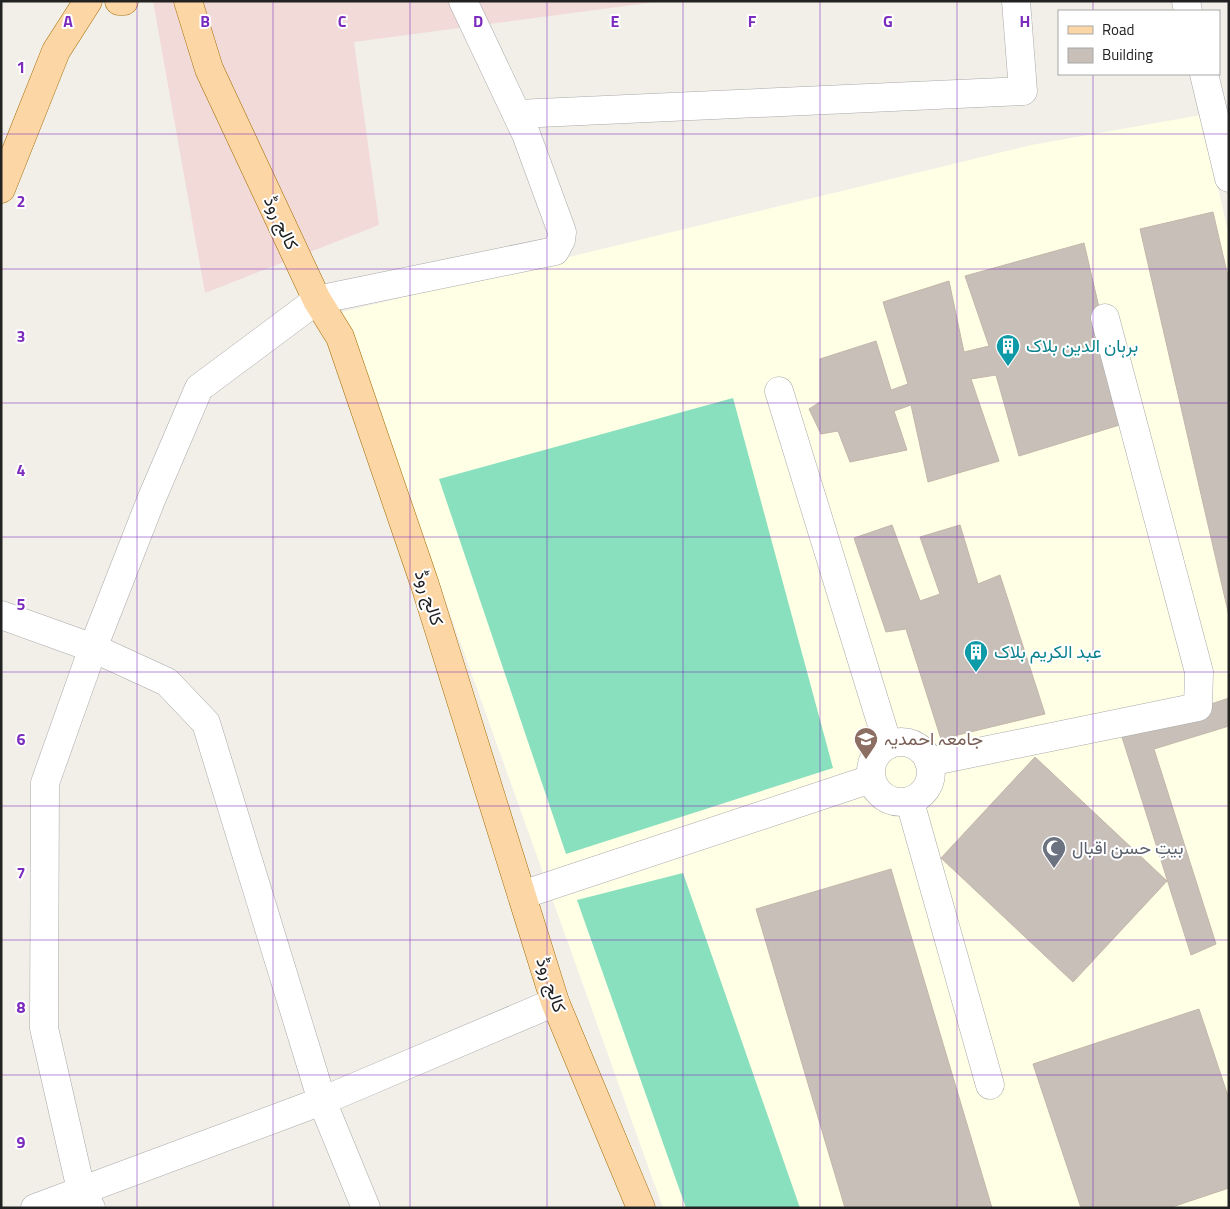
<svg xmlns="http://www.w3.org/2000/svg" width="1230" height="1209" viewBox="0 0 1230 1209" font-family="'Titillium Web',Vazirmatn,sans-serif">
<rect width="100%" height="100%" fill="#f2efe9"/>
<!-- commercial -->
<polygon fill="#f2dad9" points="153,1 663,1 354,42 379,225 205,293"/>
<!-- education -->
<polygon fill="#ffffe5" points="1201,115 1229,236 1229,1208 663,1208 342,312 1031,145"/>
<!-- pitch -->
<g fill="#88e0be">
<polygon points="733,398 833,768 566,854 439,479"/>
<polygon points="683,873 800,1208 686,1208 577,900"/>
</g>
<!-- building -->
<g fill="#c7bfb8" stroke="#c4b6ab">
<polygon points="1213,212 1229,281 1229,616 1140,229"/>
<polygon points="1084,243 1126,423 1019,456 996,375 971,379 999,461 928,482 911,405 894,411 907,450 850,462 838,431 821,434 809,409 820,402 820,359 876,341 891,390 908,384 883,302 949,281 964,352 989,346 965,276"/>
<polygon points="892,525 920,601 940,594 920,537 960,525 978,584 1000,575 1045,714 941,739 906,629 886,632 854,538"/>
<polygon points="1229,698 1229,726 1154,749 1216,944 1191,955 1121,734"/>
<polygon points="1035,757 1167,881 1073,982 941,858"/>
<polygon points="891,869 992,1208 845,1208 756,909"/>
<polygon points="1199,1009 1229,1099 1229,1188 1169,1208 1081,1208 1033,1064"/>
</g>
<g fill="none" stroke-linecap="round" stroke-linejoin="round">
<!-- minor casing -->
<g stroke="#a9a9a9" stroke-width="29">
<g id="minor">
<polyline points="1186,1 1188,11"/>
<polyline points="1204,74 1229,178"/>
<polyline points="517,114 1023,91 1016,1"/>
<polyline points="779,391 888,745"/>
<polyline points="1,615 93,648 167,682 206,723 322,1101 366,1208"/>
<circle cx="901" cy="772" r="30"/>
<polyline points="929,762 1198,707 1199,672 1105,318"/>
<polyline points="910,802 990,1085"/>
<polyline points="522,895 871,779"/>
<polyline points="35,1208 322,1101 555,1002"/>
<polyline points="91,1208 81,1190 44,1028 45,783 93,648 151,500 199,388 317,300 555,251 561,240 562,232 526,134 463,1"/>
</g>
</g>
<!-- major casing -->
<g stroke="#a06b00" stroke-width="29">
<g id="major">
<polyline points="119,1 124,1"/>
<polyline points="188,1 209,69 317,300 340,337 425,585 555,1002 641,1208"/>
<polyline points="1,189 56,51 88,1"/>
</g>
</g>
<!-- minor -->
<use href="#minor" stroke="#fff" stroke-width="28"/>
<!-- major -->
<use href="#major" stroke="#fcd6a4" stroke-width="28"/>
</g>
<!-- grid -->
<path fill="none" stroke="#7b2cbf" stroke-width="1" stroke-opacity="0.55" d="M137 1V1208M273 1V1208M410 1V1208M547 1V1208M683 1V1208M820 1V1208M957 1V1208M1093 1V11M1093 74V1208M1 134H1229M1 269H1229M1 403H1229M1 537H1229M1 672H1229M1 806H1229M1 940H1229M1 1075H1229"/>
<!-- icons -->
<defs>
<g id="building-pin" transform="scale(1.25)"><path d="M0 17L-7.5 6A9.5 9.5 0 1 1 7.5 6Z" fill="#0f9aa8" stroke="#fff"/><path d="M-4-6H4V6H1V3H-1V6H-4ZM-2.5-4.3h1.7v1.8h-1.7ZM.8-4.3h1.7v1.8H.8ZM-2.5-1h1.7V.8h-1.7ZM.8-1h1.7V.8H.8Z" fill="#fff"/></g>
<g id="university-pin" transform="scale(1.25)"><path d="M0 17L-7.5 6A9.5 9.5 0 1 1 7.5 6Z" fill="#8d6e63" stroke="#fff"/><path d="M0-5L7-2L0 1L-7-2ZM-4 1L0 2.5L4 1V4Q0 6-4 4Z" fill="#fff"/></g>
<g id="mosque-pin" transform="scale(1.25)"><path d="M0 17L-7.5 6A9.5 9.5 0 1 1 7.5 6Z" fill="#6b7280" stroke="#fff"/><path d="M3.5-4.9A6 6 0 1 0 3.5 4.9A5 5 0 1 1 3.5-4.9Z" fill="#fff"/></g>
</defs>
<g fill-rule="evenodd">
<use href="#building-pin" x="1008" y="346"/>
<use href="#building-pin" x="976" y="652"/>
<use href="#university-pin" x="866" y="739"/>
<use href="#mosque-pin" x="1054" y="848"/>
</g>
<g text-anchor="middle" stroke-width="4" stroke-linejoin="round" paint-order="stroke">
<!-- street labels -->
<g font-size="18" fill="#222" stroke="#fff">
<text transform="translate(281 223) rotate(65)" y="6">کالج روڈ</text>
<text transform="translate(429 598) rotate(72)" y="6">کالج روڈ</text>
<text transform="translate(551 985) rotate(71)" y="6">کالج روڈ</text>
</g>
<!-- culture labels -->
<g font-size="18" fill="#0d838f" stroke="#fff" text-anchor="start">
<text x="1026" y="352">برہان الدین بلاک</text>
<text x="994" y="658">عبد الکریم بلاک</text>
</g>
<!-- education labels -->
<g font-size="18" fill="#785e54" stroke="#fff" text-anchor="start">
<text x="884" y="745">جامعہ احمدیہ</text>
</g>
<!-- worship labels -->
<g font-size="18" fill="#5b616d" stroke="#fff" text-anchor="start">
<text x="1072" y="854">بیتِ حسن اقبال</text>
</g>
</g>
<g font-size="16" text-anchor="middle" font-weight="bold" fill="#7b2cbf" stroke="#fff" stroke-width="4" stroke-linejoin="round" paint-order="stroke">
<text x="68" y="27">A</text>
<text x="205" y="27">B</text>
<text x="342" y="27">C</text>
<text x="478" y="27">D</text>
<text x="615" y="27">E</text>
<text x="752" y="27">F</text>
<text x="888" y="27">G</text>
<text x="1025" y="27">H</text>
<text x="21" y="73">1</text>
<text x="21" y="207">2</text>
<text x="21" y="342">3</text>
<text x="21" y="476">4</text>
<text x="21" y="610">5</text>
<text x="21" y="745">6</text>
<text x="21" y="879">7</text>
<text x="21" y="1013">8</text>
<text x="21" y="1148">9</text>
</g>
<!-- border -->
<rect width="1230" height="1209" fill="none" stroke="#222222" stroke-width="5"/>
<!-- legend -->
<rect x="1058" y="10" width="162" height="65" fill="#ffffff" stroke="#a7a7a7"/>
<rect x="1068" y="26" width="25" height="8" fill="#fcd6a4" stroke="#a7a7a7"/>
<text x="1102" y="35" font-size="15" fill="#222222">Road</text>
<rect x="1068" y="48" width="25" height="15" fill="#c7bfb8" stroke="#a7a7a7"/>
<text x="1102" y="60" font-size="15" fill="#222222">Building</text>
</svg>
